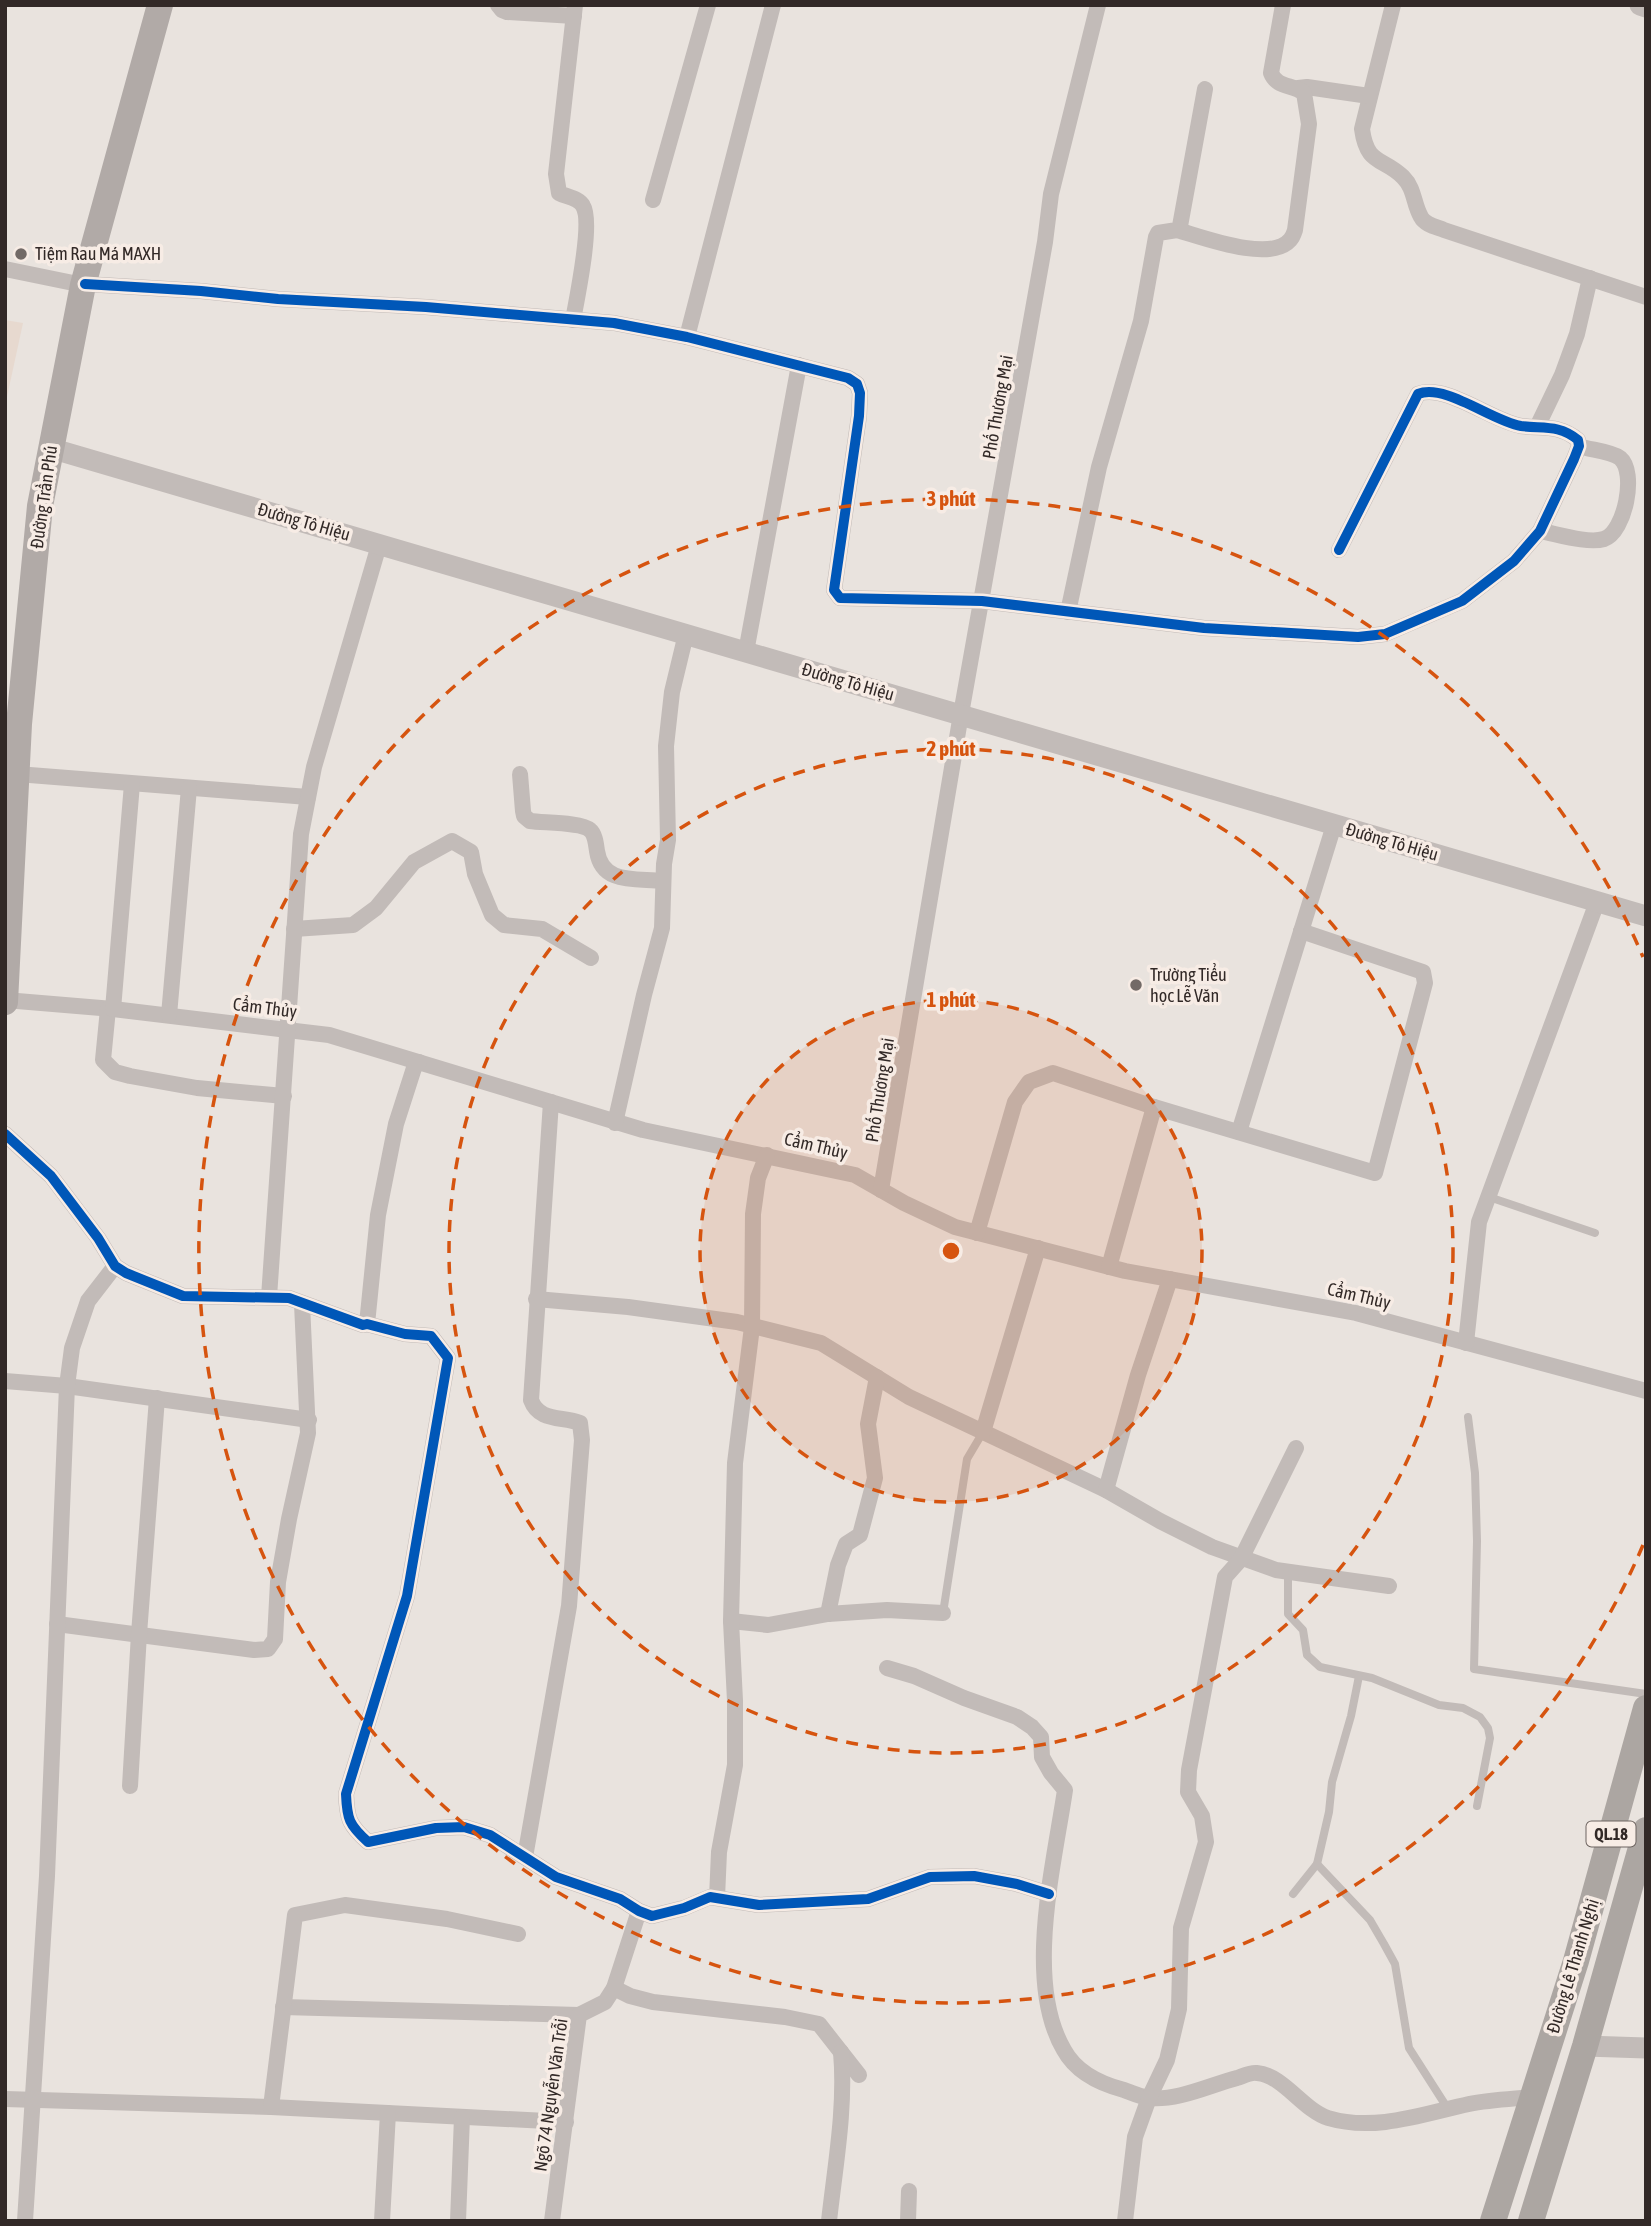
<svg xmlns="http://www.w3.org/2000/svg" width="1651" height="2226" viewBox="0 0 1651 2226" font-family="'Asap Condensed',sans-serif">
<rect width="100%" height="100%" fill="#e9e3de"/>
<!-- plaza -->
<polygon fill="#e7d9cf" points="5,320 23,323 5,406"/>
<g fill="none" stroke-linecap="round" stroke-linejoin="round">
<!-- service -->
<g stroke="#c2bbb8" stroke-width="8">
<polyline points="1489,1197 1595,1233"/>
<polyline points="1468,1417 1475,1473 1477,1541 1474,1669 1646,1694"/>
<polyline points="1288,1572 1288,1614 1303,1630 1307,1655 1320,1667 1372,1678 1439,1705 1463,1708 1480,1717 1488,1728 1490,1738 1477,1806"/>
<polyline points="943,1613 967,1459 983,1432"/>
<polyline points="1317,1864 1370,1920 1384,1944 1395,1964 1409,2048 1448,2109"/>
<polyline points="1293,1894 1317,1864 1329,1812 1332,1782 1351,1716 1359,1676"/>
</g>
<!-- minor -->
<g stroke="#c2bbb8" stroke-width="16">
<polyline points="498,5 502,10 507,12 574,16"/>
<path d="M1393 5 1362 129C1367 166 1383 157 1403 177 1415 189 1413 203 1421 217 1425 225 1437 227 1444 230L1646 297"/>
<polyline points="1298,88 1307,87 1369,96"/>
<polyline points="653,200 708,5"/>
<path d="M1177 230C1202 237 1270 263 1290 240 1293 237 1294 233 1295 230L1309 124 1304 93C1292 84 1277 88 1271 73L1283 5"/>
<polyline points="5,269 83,285"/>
<path d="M85 284 201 291 278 299 426 307 614 323 687 337 848 378 857 384 860 393 859 416 834 590 840 598 982 601 1204 628 1358 637 1385 634 1462 601 1514 561 1540 531 1574 459 1579 446 1578 440C1559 424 1542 429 1521 426 1492 421 1445 383 1418 394L1339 550"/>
<path d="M573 320C577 298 593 222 583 206 579 198 567 197 559 193L556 174 575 5"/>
<polyline points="687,337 773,5"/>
<polyline points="1538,425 1562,375 1577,334 1590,278"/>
<path d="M1540 531C1557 534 1588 544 1604 539 1625 532 1637 472 1620 458 1610 451 1590 450 1579 446"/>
<polyline points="1068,612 1099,467 1141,321 1156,237 1158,233 1177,230 1180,226 1205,89"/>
<polyline points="746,652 799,365"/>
<polyline points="17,774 308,797"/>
<path d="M520 774 523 811 524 816 530 821C543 823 581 822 590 830 595 834 596 844 597 851 602 885 636 878 663 881"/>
<polyline points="294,929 353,925 376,908 414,862 452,841 471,852 475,874 492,915 504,925 542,929 591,958"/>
<polyline points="5,1000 113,1009 329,1035 643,1130 855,1175 904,1203 955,1227 1125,1271 1356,1313 1646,1391"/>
<polyline points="108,1009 103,1060 115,1072 130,1076 197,1088 284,1096"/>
<polyline points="113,1009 132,784"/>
<polyline points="169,1015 189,788"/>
<polyline points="615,1123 644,995 662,928 664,864 668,840 666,746 672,692 686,634"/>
<polyline points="1239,1132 1334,825"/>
<path d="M5 1134 51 1176 98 1238 115 1266 126 1273 183 1296 289 1298 363 1325 367 1324 405 1334 431 1336 448 1358 407 1596 346 1794C347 1819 349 1825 368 1842L436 1828 464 1827 490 1835 556 1877 620 1899 639 1911 652 1916 684 1908 710 1897 759 1905 868 1899 930 1877 974 1876 1017 1884 1049 1894"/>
<polyline points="881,1190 961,714 1045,242 1051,194 1098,5"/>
<polyline points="977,1233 1015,1102 1029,1082 1053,1073 1154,1107 1375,1173 1425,983 1423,972 1301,931"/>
<polyline points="1109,1267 1154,1107"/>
<polyline points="269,1297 301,834 314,767 379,545"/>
<polyline points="536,1299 628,1307 737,1322 821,1343 909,1397 1106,1490 1160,1521 1212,1547 1276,1570 1389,1586"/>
<polyline points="367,1324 378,1215 396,1124 414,1068 419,1062"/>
<polyline points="1466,1343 1479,1222 1597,902"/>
<polyline points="5,1381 67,1386 309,1420"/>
<polyline points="983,1432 1038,1248"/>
<polyline points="1106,1490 1138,1375 1170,1279"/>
<polyline points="828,1614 838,1565 846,1544 860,1535 875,1478 868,1424 877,1377"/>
<polyline points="731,1621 768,1625 828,1614 887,1610 943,1613"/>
<polyline points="57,1624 254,1650 268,1649 275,1639 278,1582 289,1519 308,1433 302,1304"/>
<path d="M887 1668 914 1676 964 1698 1017 1717 1032 1727 1041 1737 1042 1757 1051 1773 1065 1790C1054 1865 1024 1982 1064 2050 1076 2072 1101 2084 1124 2090 1132 2093 1141 2097 1149 2098 1178 2101 1210 2085 1237 2078 1243 2076 1251 2072 1257 2073 1283 2075 1303 2110 1328 2118 1375 2132 1423 2114 1469 2104 1489 2100 1511 2099 1532 2097"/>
<polyline points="130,1786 139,1634 157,1398"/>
<path d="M525 1857 569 1606 582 1440 580 1423C562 1416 539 1422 531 1400L551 1102"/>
<polyline points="717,1898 719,1852 735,1765 735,1701 731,1621 735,1463 752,1327 753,1214 758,1178 767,1155"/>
<polyline points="614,1988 630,1996 653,2002 785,2017 819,2024 859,2075"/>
<polyline points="283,2007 579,2015"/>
<polyline points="5,2099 271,2107 566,2122"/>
<polyline points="271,2107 295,1915 345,1905 447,1919 518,1934"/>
<polyline points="25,2221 47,1876 67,1386 72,1348 88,1301 115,1266"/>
<polyline points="382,2221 388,2113"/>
<polyline points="458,2221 462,2117"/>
<polyline points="552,2221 579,2015 605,2002 614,1988 639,1911"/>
<path d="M829 2221C835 2166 846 2108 841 2052"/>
<polyline points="908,2221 909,2191"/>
<polyline points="1125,2221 1135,2137 1149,2098 1167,2060 1179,2009 1181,1928 1206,1842 1202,1816 1188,1792 1189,1770 1225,1577 1241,1559 1296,1448"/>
</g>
<!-- tertiary -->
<g stroke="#c2bbb8" stroke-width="21">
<polyline points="1640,5 1646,7"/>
<polyline points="50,448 1646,916"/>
<polyline points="1585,2046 1646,2048"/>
</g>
<!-- primary -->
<polyline stroke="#b1aaa7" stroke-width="26" points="5,1002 19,724 40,506 83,285 160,5"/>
<!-- trunk -->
<g stroke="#aca6a2" stroke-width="26">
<polyline points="1493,2221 1576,1961 1646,1708"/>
<polyline points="1531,2221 1585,2046 1646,1830"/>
</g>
<!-- cycleway casing -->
<g stroke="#f7ece5" stroke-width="15">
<g id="cycleway">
<path d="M85 284 201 291 278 299 426 307 614 323 687 337 848 378 857 384 860 393 859 416 834 590 840 598 982 601 1204 628 1358 637 1385 634 1462 601 1514 561 1540 531 1574 459 1579 446 1578 440C1559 424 1542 429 1521 426 1492 421 1445 383 1418 394L1339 550"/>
<path d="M5 1134 51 1176 98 1238 115 1266 126 1273 183 1296 289 1298 363 1325 367 1324 405 1334 431 1336 448 1358 407 1596 346 1794C347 1819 349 1825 368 1842L436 1828 464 1827 490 1835 556 1877 620 1899 639 1911 652 1916 684 1908 710 1897 759 1905 868 1899 930 1877 974 1876 1017 1884 1049 1894"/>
</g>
</g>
<!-- cycleway -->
<use href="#cycleway" stroke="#0057b8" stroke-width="10"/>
</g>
<!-- distance rings -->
<circle cx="951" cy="1251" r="251" fill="#d6540f" fill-opacity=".12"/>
<g fill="none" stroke="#d6540f" stroke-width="3.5" stroke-dasharray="12 9">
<circle cx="951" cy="1251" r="251"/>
<circle cx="951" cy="1251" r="502"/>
<path d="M1643 1545A752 752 0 1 1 1643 957"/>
</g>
<!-- markers -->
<g fill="#726a67" stroke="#f7ece5" stroke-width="2.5">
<circle cx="21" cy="254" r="7"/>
<circle cx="1136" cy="985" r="7"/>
</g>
<g text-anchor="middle" stroke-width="7" stroke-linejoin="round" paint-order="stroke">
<!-- shield labels -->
<rect fill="#f7ece5" stroke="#6d6460" stroke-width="2" x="1586.5" y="1821.5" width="49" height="25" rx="5"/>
<g font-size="16" font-weight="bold" fill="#322927">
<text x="1611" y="1840">QL.18</text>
</g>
<!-- poi labels -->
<g font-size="18" fill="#322927" stroke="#f7ece5" text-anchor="start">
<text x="35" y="260">Tiệm Rau Má MAXH</text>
<text x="1150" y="981">Trường Tiểu<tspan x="1150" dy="21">học Lễ Văn</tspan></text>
</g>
<!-- street labels -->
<g font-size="18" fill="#322927" stroke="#f7ece5">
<text transform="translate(998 407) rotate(-80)" y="6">Phố Thương Mại</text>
<text transform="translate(44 497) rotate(-82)" y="6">Đường Trần Phú</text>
<text transform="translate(304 522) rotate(16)" y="6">Đường Tô Hiệu</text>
<text transform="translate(848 682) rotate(16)" y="6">Đường Tô Hiệu</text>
<text transform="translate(1392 842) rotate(16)" y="6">Đường Tô Hiệu</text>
<text transform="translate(265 1008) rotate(7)" y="6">Cẩm Thủy</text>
<text transform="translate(880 1090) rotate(-81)" y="6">Phố Thương Mại</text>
<text transform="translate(816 1146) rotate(13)" y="6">Cẩm Thủy</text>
<text transform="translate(1359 1296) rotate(13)" y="6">Cẩm Thủy</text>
<text transform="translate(1573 1966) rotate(-73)" y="6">Đường Lê Thanh Nghị</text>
<text transform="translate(551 2095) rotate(-82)" y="6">Ngõ 74 Nguyễn Văn Trỗi</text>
</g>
</g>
<circle cx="951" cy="1251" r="10" fill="#d6540f" stroke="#f7ece5" stroke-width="3.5"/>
<g font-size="21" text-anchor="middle" font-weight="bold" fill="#d6540f" stroke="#f7ece5" stroke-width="7" stroke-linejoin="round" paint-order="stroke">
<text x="951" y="506">3 phút</text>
<text x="951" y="756">2 phút</text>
<text x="951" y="1007">1 phút</text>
</g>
<!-- border -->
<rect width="1651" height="2226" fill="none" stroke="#322927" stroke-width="14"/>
</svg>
